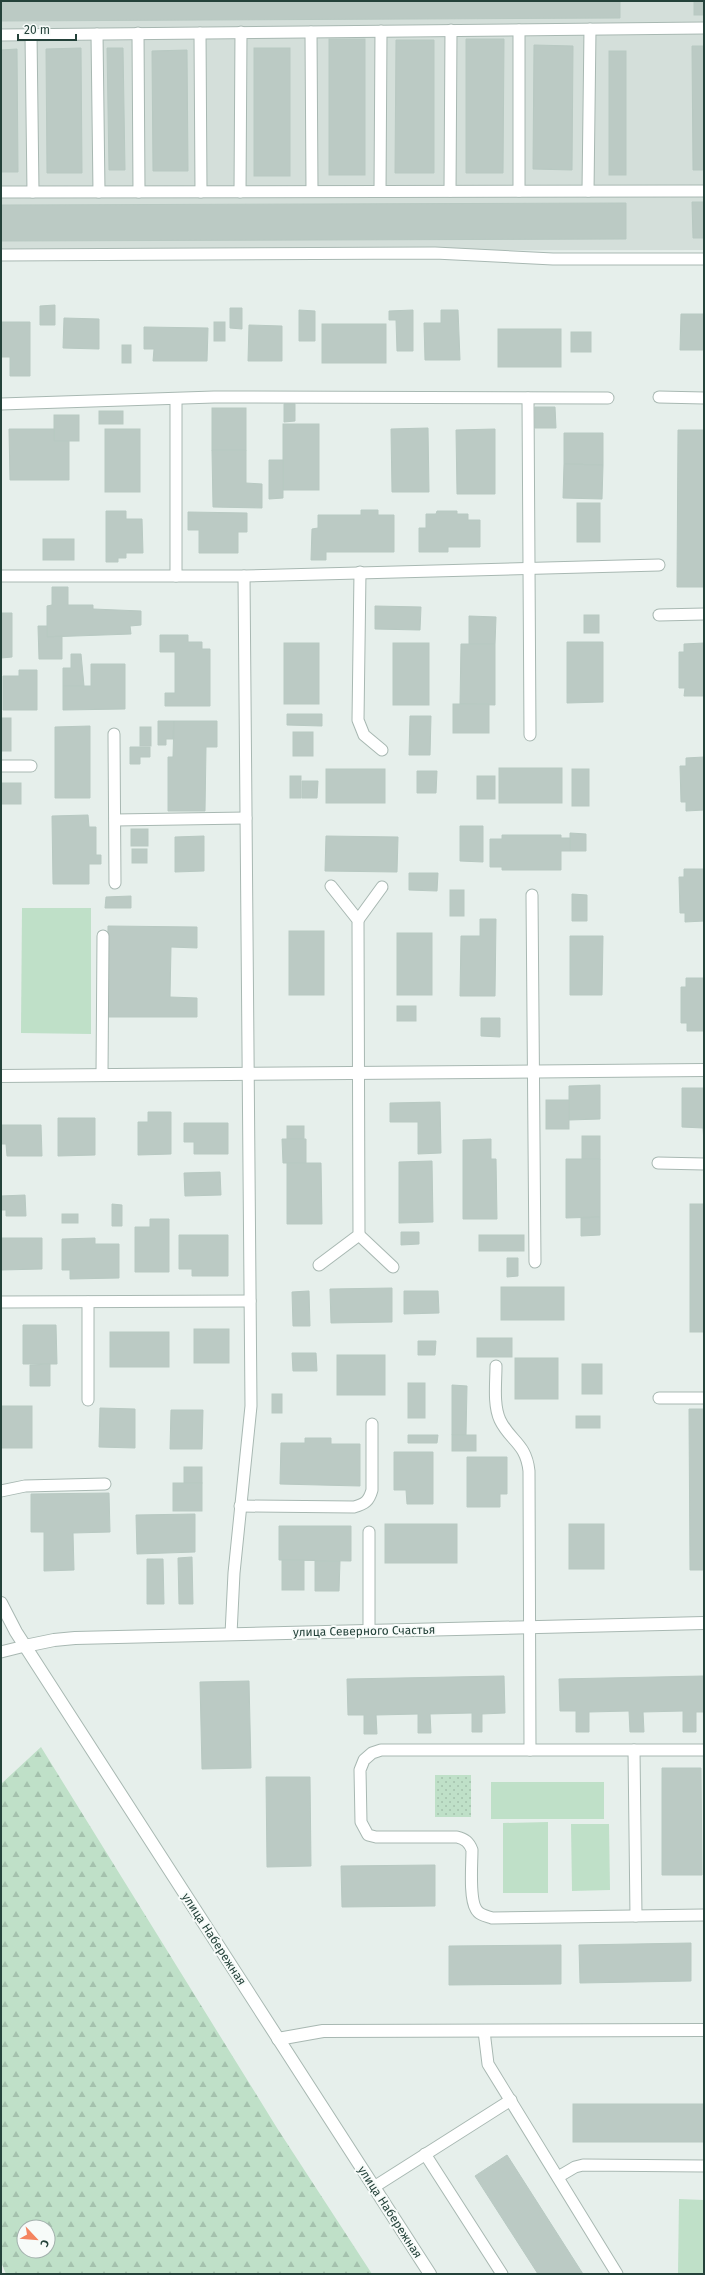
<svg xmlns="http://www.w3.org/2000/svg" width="705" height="2275" viewBox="0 0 705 2275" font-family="'Fira Sans',sans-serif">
<defs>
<pattern id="forest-firs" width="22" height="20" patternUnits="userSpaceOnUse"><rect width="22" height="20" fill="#bfe0c8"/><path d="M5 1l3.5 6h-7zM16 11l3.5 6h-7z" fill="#a4c1ad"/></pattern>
<pattern id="park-dots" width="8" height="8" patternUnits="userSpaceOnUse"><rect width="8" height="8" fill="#bfe0c8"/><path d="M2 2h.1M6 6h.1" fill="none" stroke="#a4c1ad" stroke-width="1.8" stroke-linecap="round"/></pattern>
</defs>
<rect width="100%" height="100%" fill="#e6efeb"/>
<!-- built -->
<polygon fill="#d4dfda" points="1,1 704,1 704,250 1,251"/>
<!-- forest -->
<path fill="url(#forest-firs)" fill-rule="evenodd" d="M41 1747 277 2128 372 2274H6L1 2262V1784ZM24 2227H48V2251H24Z"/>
<!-- park -->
<rect fill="url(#park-dots)" x="435" y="1775" width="36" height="42"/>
<!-- pitch -->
<g fill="#bfe0c8">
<polygon points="22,908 91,908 91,1034 21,1033"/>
<rect x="491" y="1782" width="113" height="37"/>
<polygon points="548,1822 548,1893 503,1893 503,1823"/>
<polygon points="571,1824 609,1824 610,1890 572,1891"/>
<polygon points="679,2199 704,2200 704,2274 678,2274"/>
</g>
<!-- building -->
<g fill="#bbcac4" stroke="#b8c9c2">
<polygon points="1,1 620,1 620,18 1,21"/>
<rect x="694" y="1" width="10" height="14"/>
<rect x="329" y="39" width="36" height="136"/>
<polygon points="466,39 504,39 503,173 466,173"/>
<polygon points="396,40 434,40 434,173 395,173"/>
<polygon points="534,45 573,46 572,170 533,169"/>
<polygon points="692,46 704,46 704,170 693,170"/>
<polygon points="81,48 82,173 47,173 46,49"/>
<polygon points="107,48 123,48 125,170 109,170"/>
<rect x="254" y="48" width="36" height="128"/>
<polygon points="17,49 18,172 1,172 1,50"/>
<polygon points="187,50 188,171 153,171 152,51"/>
<rect x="609" y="51" width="17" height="124"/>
<polygon points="692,202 704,202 704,238 693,238"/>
<polygon points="626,203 626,239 1,241 1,205"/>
<polygon points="55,305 55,325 40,325 40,306"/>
<polygon points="230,308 242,308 242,329 230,328"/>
<polygon points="299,310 315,311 315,341 299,341"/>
<polygon points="413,310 413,351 397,351 396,320 389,320 389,311"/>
<polygon points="441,310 458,310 460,360 425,360 424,323 441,323"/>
<polygon points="681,314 704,314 704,350 680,350"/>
<polygon points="64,318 99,319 99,349 63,348"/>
<polygon points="1,322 30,322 30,376 10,376 10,357 1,357"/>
<rect x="214" y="322" width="11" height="19"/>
<rect x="322" y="324" width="64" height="39"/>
<polygon points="249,325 282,326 282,361 248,361"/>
<polygon points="144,327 208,328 207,361 153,361 154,349 144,349"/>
<rect x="498" y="329" width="63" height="38"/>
<rect x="571" y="332" width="20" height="20"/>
<rect x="122" y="345" width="9" height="18"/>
<polygon points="284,404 295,404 295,421 284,422"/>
<polygon points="535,407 555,407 556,428 535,428"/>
<rect x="212" y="408" width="34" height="42"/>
<rect x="99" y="411" width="24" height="13"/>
<rect x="54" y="415" width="25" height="26"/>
<rect x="283" y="424" width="36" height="66"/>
<polygon points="428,428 429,492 392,492 391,429"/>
<polygon points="9,429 54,429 54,441 69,441 69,480 10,480"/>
<rect x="105" y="429" width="35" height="63"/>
<polygon points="495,429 495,494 457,494 456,430"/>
<polygon points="678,430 704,430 704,587 677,587"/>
<polygon points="564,433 603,433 603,465 564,464"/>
<polygon points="212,450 246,450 246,483 262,484 262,508 213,507"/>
<polygon points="269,460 283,460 283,498 269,499"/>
<polygon points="564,464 603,465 602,499 563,498"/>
<rect x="577" y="503" width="23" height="39"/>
<polygon points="361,510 378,510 378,515 394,515 394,552 326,552 326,560 311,560 312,529 318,528 318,515 361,515"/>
<polygon points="106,511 126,511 126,519 142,519 143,553 126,553 126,558 118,558 118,562 106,562"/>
<polygon points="437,511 457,511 457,514 468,514 468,520 480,520 480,547 448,547 448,552 419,552 419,528 426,528 426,514 436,514"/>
<polygon points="188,512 247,513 247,532 238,532 238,553 199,553 199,530 188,530"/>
<rect x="43" y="539" width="31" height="21"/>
<polygon points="52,587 68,587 68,605 93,605 93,609 141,611 141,625 130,626 131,634 47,637 47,606 52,605"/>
<polygon points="375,606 421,607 420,630 375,629"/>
<polygon points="1,613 12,613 12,657 1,658"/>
<rect x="584" y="615" width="15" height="18"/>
<polygon points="469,616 496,617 495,644 469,644"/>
<polygon points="38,626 47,626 47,637 62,636 62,659 39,659"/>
<polygon points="160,635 188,635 188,642 202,642 202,649 210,649 210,706 165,706 165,693 175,693 175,652 160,652"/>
<polygon points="567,642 603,642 603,702 567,703"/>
<rect x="284" y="643" width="35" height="61"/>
<rect x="393" y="643" width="36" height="62"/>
<polygon points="704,643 704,696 684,696 685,688 679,688 679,652 684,652 684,644"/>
<polygon points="461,644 495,644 495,705 460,704"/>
<polygon points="71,654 81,654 84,686 63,686 63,668 71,668"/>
<polygon points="91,664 125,664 125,709 63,710 63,686 91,686"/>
<polygon points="19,670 37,670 37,710 3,710 3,676 19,676"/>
<rect x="453" y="704" width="36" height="29"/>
<polygon points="287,714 322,714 322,726 287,725"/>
<polygon points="410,716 431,716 430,755 409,755"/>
<rect x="1" y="718" width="10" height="33"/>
<polygon points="158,721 174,721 173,739 166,739 166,745 158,745"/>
<polygon points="174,721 217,721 217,747 206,747 205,811 168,811 168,757 173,757"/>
<polygon points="90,726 90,798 55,798 55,727"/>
<rect x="140" y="727" width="11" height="19"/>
<rect x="293" y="732" width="20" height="24"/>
<polygon points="130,747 150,747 150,757 140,757 140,764 130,764"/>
<polygon points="704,757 704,810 686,811 686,802 681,802 680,766 686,766 686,758"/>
<rect x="499" y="768" width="63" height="35"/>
<rect x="326" y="769" width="59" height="34"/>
<rect x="572" y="769" width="17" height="37"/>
<polygon points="417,771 437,771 436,793 417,793"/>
<rect x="290" y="776" width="11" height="22"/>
<rect x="477" y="776" width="18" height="23"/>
<polygon points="302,781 318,781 317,798 302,798"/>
<rect x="1" y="783" width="20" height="21"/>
<polygon points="88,815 89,827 96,827 96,855 101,855 101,864 89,864 89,884 53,884 52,816"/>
<polygon points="460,826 483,826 483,862 460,861"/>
<rect x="131" y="829" width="17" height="17"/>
<polygon points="570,833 586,834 586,851 570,851"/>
<polygon points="502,835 561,835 561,838 570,838 570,851 561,851 561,870 502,870 502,867 490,867 490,839 502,839"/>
<polygon points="204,836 204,871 175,872 175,837"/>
<polygon points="326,836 398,837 397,872 325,871"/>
<rect x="132" y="849" width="15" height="14"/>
<polygon points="684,869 704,869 704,921 685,922 685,913 680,913 679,877 684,877"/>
<polygon points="409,873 438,873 437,891 409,890"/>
<rect x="450" y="890" width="14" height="26"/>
<polygon points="572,894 587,895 587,921 572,921"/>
<polygon points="131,896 131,908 105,908 106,897"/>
<polygon points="480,919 496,919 495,996 460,996 461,936 480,936"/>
<polygon points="108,926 197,927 197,948 171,947 170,997 197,998 197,1017 107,1017"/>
<rect x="289" y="931" width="35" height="64"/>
<rect x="397" y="933" width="35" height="62"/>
<polygon points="570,936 603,936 602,995 570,995"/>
<polygon points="686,978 704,978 704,1031 687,1031 687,1023 681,1023 681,987 686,987"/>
<rect x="397" y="1006" width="19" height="15"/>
<polygon points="481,1018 500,1018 500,1037 481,1036"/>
<polygon points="600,1085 600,1119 569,1120 569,1086"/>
<polygon points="682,1088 704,1088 704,1142 703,1128 682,1127"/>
<rect x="546" y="1100" width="23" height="29"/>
<polygon points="440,1102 441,1153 418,1154 418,1122 390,1122 390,1103"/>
<polygon points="148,1112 171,1112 171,1154 138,1155 138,1122 148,1122"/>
<polygon points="58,1118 95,1118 95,1155 58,1156"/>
<polygon points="184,1123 228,1123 228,1154 194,1154 194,1142 184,1142"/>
<polygon points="1,1125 41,1125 42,1156 7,1156 6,1144 1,1144"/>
<rect x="287" y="1126" width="17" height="13"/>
<rect x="582" y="1136" width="18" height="23"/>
<polygon points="282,1139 306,1139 306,1163 283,1163"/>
<polygon points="491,1139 491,1159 496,1159 497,1219 463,1219 463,1140"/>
<polygon points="566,1159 600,1159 600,1217 566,1218"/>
<polygon points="432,1161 433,1222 399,1223 399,1162"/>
<polygon points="287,1163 321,1163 322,1224 287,1224"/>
<polygon points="220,1172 221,1195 185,1196 184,1173"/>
<polygon points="25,1195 26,1216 6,1216 6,1210 1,1210 1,1196"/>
<polygon points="112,1204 122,1205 122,1226 112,1226"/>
<rect x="690" y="1204" width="14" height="128"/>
<rect x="62" y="1214" width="16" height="9"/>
<polygon points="600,1217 600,1235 581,1236 581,1218"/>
<polygon points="150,1219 169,1219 169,1272 135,1272 135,1227 150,1227"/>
<polygon points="401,1232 419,1232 419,1244 401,1245"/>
<polygon points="179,1235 228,1235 228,1276 192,1276 192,1269 179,1269"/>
<rect x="479" y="1235" width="45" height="16"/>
<polygon points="1,1238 42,1238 42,1269 1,1270"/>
<polygon points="95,1238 95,1244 119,1244 119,1278 70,1279 70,1270 62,1270 62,1239"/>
<polygon points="507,1258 518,1258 518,1276 507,1277"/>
<rect x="501" y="1287" width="63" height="33"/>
<polygon points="392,1288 392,1322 331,1323 330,1289"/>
<polygon points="309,1291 310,1326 293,1326 292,1292"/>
<polygon points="404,1291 438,1291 439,1313 404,1314"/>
<polygon points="23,1325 56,1325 57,1364 23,1364"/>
<rect x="194" y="1329" width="35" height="34"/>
<rect x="110" y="1332" width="59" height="35"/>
<rect x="477" y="1338" width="35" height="19"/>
<polygon points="418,1341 436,1341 435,1355 418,1355"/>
<polygon points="292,1353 316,1353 317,1371 293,1371"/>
<rect x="337" y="1355" width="48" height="40"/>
<rect x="515" y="1358" width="43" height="41"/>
<polygon points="50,1364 50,1386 30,1386 30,1365"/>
<rect x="582" y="1364" width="20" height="30"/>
<rect x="408" y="1383" width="17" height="35"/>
<polygon points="452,1385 467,1386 466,1435 452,1435"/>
<rect x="272" y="1394" width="10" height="19"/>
<rect x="1" y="1406" width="31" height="42"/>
<polygon points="100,1408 135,1409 135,1448 99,1447"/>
<polygon points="689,1409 704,1409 704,1570 690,1570"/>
<polygon points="171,1410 203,1410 202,1449 170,1449"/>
<rect x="576" y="1416" width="24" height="12"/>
<polygon points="408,1435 438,1435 437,1443 408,1443"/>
<rect x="452" y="1435" width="24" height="16"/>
<polygon points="305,1438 331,1438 331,1444 360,1444 360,1486 280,1484 281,1443 305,1443"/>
<polygon points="394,1452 433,1452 433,1504 407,1504 406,1490 394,1490"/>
<polygon points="467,1457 507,1457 507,1494 500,1494 500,1507 467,1507"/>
<rect x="184" y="1467" width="18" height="16"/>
<rect x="173" y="1483" width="29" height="28"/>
<polygon points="109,1493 110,1532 73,1533 74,1570 44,1571 44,1532 31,1532 31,1494"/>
<polygon points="195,1514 195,1552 137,1554 136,1515"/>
<rect x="385" y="1524" width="72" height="39"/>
<rect x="569" y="1524" width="35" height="45"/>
<polygon points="279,1526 351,1526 351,1561 279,1560"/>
<polygon points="192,1557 193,1604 179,1604 178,1558"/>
<polygon points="147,1559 163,1559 164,1604 147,1604"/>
<rect x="282" y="1560" width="22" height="30"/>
<polygon points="315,1561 340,1561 339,1591 315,1591"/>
<polygon points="504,1676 505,1713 482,1714 482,1732 472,1732 472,1713 430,1714 431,1733 418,1733 418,1714 376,1715 377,1734 364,1734 364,1715 348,1715 347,1679"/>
<polygon points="704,1676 704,1712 696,1712 696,1732 683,1732 683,1711 643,1712 644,1732 630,1732 629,1711 589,1712 589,1732 576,1732 576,1711 560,1711 559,1679"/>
<polygon points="249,1681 251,1768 202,1769 200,1682"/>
<polygon points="662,1768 701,1768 702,1875 662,1875"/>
<polygon points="266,1777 310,1777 311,1866 267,1867"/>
<polygon points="435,1865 435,1906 342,1907 341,1866"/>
<polygon points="691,1943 691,1981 580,1983 579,1945"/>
<polygon points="561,1945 561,1984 449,1985 449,1946"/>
<rect x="573" y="2104" width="131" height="38"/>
<polygon points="507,2155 583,2274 538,2274 475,2176"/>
</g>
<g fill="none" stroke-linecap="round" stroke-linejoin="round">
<!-- lane casing -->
<g stroke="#a8b8b2" stroke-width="13">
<g id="lane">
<polyline points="311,32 312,191"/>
<polyline points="138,33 139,192"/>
<polyline points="200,33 201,192"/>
<polyline points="31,34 33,192"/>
<polyline points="97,34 99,192"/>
<polyline points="1,35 704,28"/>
<polyline points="380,191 381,31"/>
<polyline points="450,191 451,30"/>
<polyline points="519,191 519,30"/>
<polyline points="588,191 590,29"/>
<polyline points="1,192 704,191"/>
<polyline points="240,192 241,32"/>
<polyline points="1,255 435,253 553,259 704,259"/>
<polyline points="659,397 704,398"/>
<polyline points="528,398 530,735"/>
<polyline points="176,400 176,576"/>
<polyline points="1,404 214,397 608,398"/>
<polyline points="360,572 358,720 364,735 382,750"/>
<polyline points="1,576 244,576 659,565"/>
<polyline points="659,615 704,614"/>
<polyline points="114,734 115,883"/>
<polyline points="1,766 31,766"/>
<polyline points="115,820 246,818"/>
<polyline points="532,895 535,1262"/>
<polyline points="358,920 382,887"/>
<polyline points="102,1075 103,936"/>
<polyline points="658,1163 704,1164"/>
<polyline points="359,1235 393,1267"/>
<polyline points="319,1265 359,1235 358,920 331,886"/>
<polyline points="1,1302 250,1301"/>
<path d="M496 1366C496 1382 493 1405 500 1420 510 1441 526 1443 529 1471L530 1750"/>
<polyline points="659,1398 704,1398"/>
<polyline points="88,1400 88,1302"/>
<polyline points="1,1491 25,1486 105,1484"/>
<path d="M240 1506 354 1507C365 1504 369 1501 372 1490V1424"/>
<polyline points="369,1532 369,1631"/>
<polyline points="231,1634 234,1573 251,1406 244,576"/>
<polyline points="1,1652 25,1646"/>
<polyline points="634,1750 636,1916"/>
<path d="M704 1750H381L372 1753 364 1760 360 1770 361 1822 368 1835 376 1837H457C465 1839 469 1842 472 1850 472 1864 469 1898 476 1909 479 1915 486 1916 492 1918L704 1915"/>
<polyline points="484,2031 488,2064 617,2274"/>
<polyline points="425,2154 502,2274"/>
<polyline points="558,2177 575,2167 583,2165 704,2166"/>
<polyline points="374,2187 511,2100"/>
</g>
</g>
<!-- street casing -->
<g stroke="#a8b8b2" stroke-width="14">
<g id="street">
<polyline points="1,1076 704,1070"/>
<polyline points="1,1603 16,1632 430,2274"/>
<polyline points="25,1646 54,1640 75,1638 704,1623"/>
<polyline points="278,2039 323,2031 704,2030"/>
</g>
</g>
<!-- lane -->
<use href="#lane" stroke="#fff" stroke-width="11"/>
<!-- street -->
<use href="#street" stroke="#fff" stroke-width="12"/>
</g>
<g text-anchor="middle" stroke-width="4" stroke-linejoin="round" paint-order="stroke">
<!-- street labels -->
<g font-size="12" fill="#24423a" stroke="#f7fbf9">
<text transform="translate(364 1631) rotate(-1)" y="4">улица Северного Счастья</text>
<text transform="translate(214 1939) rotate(57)" y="4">улица Набережная</text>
<text transform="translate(390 2212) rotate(57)" y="4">улица Набережная</text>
</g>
</g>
<!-- border -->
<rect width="705" height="2275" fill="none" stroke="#24423a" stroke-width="4"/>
<!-- north arrow -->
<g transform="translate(36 2239) rotate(116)"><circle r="19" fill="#f7fbf9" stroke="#a3b1ad"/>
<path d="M0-3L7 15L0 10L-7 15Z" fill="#f4845f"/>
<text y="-6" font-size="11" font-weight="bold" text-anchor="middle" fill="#24423a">С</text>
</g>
<!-- scale -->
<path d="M18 34v6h58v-6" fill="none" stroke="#24423a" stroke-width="2"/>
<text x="24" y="34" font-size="12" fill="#24423a" stroke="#f7fbf9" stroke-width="3" paint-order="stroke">20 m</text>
</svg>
